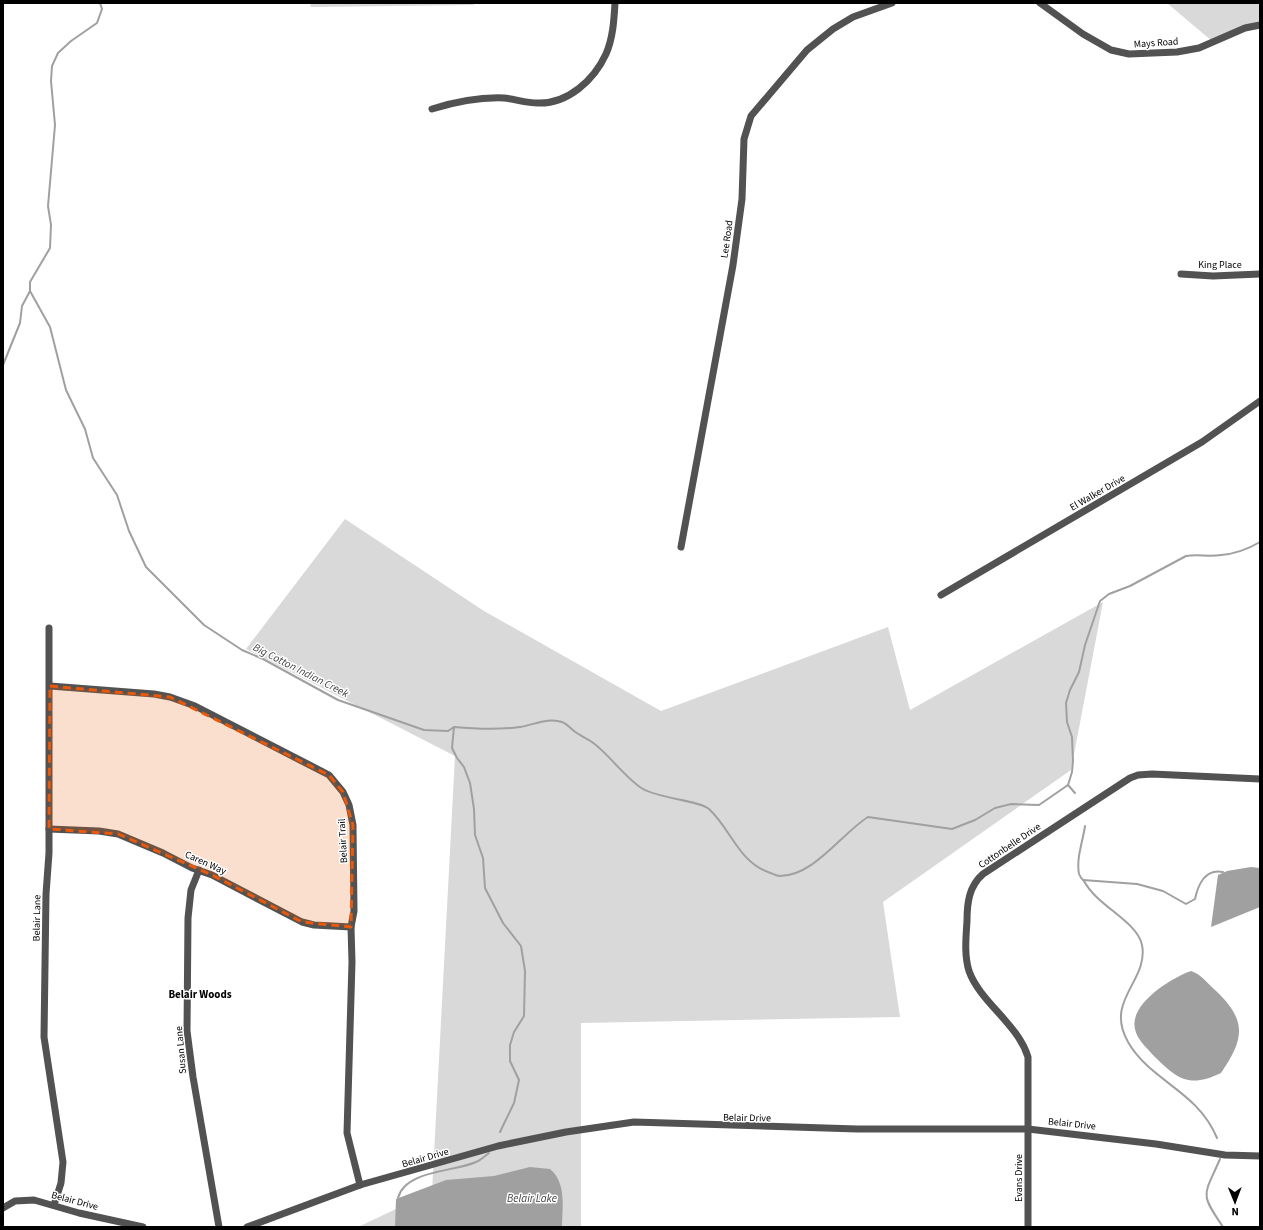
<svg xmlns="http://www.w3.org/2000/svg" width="1263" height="1230" viewBox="0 0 1263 1230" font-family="'Source Sans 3',sans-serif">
<rect width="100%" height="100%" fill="#fff"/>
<!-- green -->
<g fill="#d9d9d9">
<polygon points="310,3 475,3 474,5 311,7"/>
<polygon points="1167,3 1260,3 1260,25 1212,41"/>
<polygon points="345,519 484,611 661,711 888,627 910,710 1103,602 1071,770 883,902 900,1017 581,1023 581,1227 358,1227 432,1192 455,756 246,649"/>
</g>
<!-- water -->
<g fill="#a0a0a0">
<polygon points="1251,867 1260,868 1260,907 1211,927 1218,875 1227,871"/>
<path d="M1191 971C1201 974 1207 983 1215 990 1247 1020 1245 1038 1221 1073 1188 1089 1176 1078 1152 1054 1146 1047 1137 1039 1135 1029 1129 1004 1171 978 1191 971Z"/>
<path d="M530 1167 550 1169C567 1183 562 1208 562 1227H395L396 1199 446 1180 494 1176Z"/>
</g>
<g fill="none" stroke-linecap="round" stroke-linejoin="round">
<!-- stream -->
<g stroke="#a0a0a0" stroke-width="2">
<path d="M100 3 102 9 97 23 71 41 58 53 52 66 51 81 55 125 48 206 51 225 50 248 30 282V291L50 327 66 390 85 429 93 458 117 495 129 531 146 567 204 625 242 650 263 659 338 700 424 730 448 731 454 727C476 729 498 730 520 727 534 725 548 717 562 722 566 723 570 728 574 731 579 735 586 738 592 742 609 754 626 779 643 789 658 798 701 801 709 809 730 828 739 862 768 872 772 873 776 876 780 876 814 876 841 834 868 817L952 829 975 820 995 808 1011 804 1039 805 1068 785 1072 772 1073 761 1072 737 1067 722 1066 703 1070 690 1079 672 1085 645 1100 601 1109 594 1130 586 1186 556C1198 554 1209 557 1221 555 1235 554 1248 549 1260 542"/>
<polyline points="3,365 20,323 22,306 30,291"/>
<polyline points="454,727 452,748 457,758 464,767 470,783 474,809 475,835 483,858 485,888 503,923 521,946 525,971 524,1016 514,1032 510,1045 510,1061 519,1080 514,1103 500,1132"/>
<polyline points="1068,785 1075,793"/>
<path d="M1085 826C1083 841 1076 858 1079 874 1080 877 1082 879 1084 881 1097 906 1137 921 1142 945 1149 981 1104 1000 1128 1042 1151 1082 1197 1090 1217 1138"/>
<path d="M1083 880 1137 884 1163 891 1186 904 1195 899C1198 885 1205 868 1223 872"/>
<path d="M1220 1159C1204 1196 1199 1192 1223 1227"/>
<path d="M398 1198C405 1170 454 1172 476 1162 481 1160 485 1156 489 1153"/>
</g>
<!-- minor -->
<g stroke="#525252" stroke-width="7">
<polyline points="1040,3 1083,34 1111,50 1129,54 1177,52 1199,48 1245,28 1260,25"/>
<path d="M432 109C455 102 480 97 504 98 515 99 526 103 538 103 568 104 594 80 606 54 613 38 614 20 615 3"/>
<polyline points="1181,274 1213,276 1260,274"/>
<polyline points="681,547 733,265 742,199 744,139 751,116 807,50 833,29 853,17 892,3"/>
<polyline points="941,595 1202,442 1260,401"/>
<polyline points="49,628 49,853 46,894 44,1037 63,1162 61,1183 54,1205"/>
<polyline points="50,686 154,694 170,697 195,706 329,775 343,792 349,805 353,825 354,911 351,927 352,962 347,1133 360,1185"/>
<polyline points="49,829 99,831 118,834 163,853 192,868 212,875 302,922 314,925 351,927"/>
<polyline points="199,870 191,890 188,918 187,1031 193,1077 219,1227"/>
<polyline points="3,1208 15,1201 34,1200 79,1213 143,1227"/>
<polyline points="247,1227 360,1185 498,1146 566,1132 634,1122 857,1129 1028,1129 1156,1144 1225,1155 1260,1156"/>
<path d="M1028 1227V1057C1018 1024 980 1002 969 971 964 955 966 937 967 921 967 903 969 886 983 874L1130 778 1138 775 1152 774 1260 779"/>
</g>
</g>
<!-- marked area -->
<path fill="#e8590c" fill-opacity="0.2" stroke="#e8590c" stroke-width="3" stroke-dasharray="8 5" stroke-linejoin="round" d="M50 686 170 697 329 775 343 792 353 825 351 927 302 922 212 875 118 834 49 829Z"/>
<g text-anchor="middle" stroke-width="3" stroke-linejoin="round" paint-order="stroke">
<!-- street labels -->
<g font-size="10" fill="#000" stroke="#fff">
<text transform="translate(1156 42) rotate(-4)" y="4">Mays Road</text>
<text transform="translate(726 239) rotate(-82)" y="4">Lee Road</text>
<text x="1220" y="268">King Place</text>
<text transform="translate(1097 492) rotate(-30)" y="4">El Walker Drive</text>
<text transform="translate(342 841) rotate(-93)" y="4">Belair Trail</text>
<text transform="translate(1009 845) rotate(-34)" y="4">Cottonbelle Drive</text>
<text transform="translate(206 862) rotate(24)" y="4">Caren Way</text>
<text transform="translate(36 918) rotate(-89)" y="4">Belair Lane</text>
<text transform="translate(180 1050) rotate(-95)" y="4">Susan Lane</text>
<text transform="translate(747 1117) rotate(1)" y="4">Belair Drive</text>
<text transform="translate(1072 1123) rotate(6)" y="4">Belair Drive</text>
<text transform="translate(425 1157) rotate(-16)" y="4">Belair Drive</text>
<text transform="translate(1018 1178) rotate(-90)" y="4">Evans Drive</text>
<text transform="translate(75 1200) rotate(15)" y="4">Belair Drive</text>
</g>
<!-- water labels -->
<g font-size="11" font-style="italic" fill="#414141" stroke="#fff">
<text transform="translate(301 670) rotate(27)" y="4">Big Cotton Indian Creek</text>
<text x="532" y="1202">Belair Lake</text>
</g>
<!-- neighbourhood labels -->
<g font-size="11" font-weight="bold" fill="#000" stroke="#fff">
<text x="200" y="998">Belair Woods</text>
</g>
</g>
<!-- border -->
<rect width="1263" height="1230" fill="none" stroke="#000000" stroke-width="8"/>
<!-- north arrow -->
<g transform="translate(1235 1202) rotate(179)" stroke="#ffffff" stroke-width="3" paint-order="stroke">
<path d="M0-3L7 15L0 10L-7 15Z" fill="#000000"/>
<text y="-6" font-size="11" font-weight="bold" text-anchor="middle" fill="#000000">N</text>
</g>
</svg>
